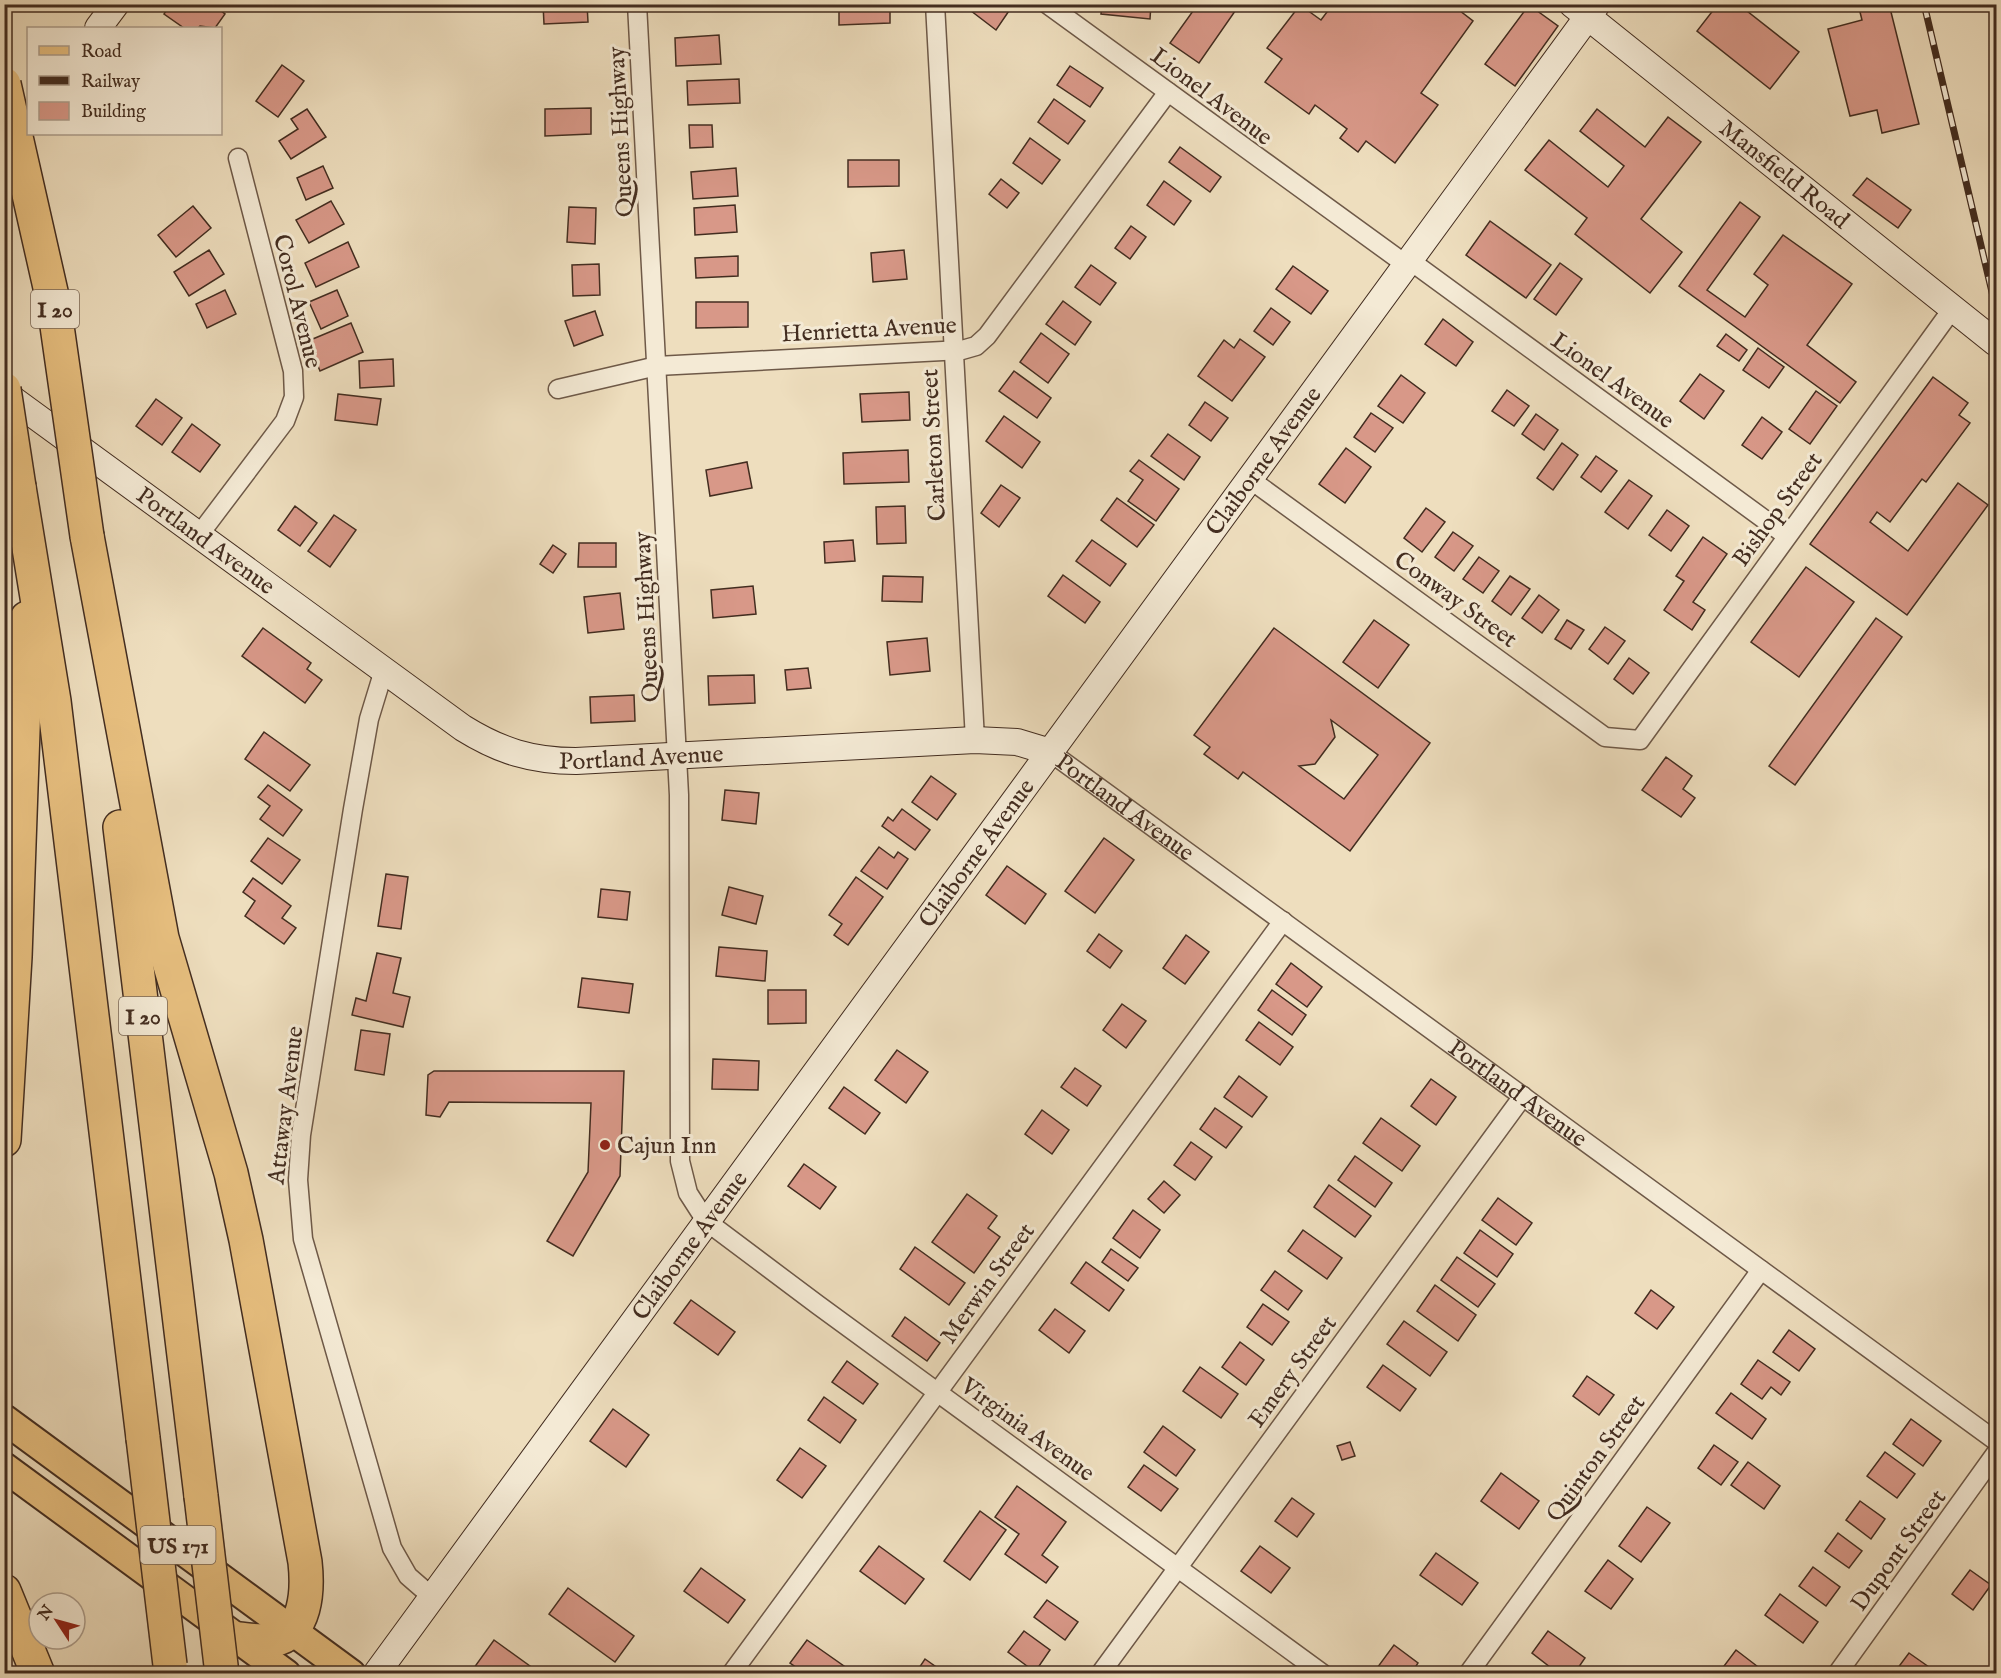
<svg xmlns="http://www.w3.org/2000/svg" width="2001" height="1678" viewBox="0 0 2001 1678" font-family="'IM FELL English',serif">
<rect width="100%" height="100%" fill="#eedebe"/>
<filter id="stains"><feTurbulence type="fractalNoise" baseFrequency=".00333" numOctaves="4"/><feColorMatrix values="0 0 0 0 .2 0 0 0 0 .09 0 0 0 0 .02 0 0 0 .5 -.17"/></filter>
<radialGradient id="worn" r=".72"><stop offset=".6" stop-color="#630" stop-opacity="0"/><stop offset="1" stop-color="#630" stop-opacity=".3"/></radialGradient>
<!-- building -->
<g fill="#d89888" stroke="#432d20" stroke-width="1.5" fill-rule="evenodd">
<polygon points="170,4 212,4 225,14 215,28 200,26 198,28 184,28 164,14"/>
<polygon points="543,4 587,4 588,22 544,24"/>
<polygon points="839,4 890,4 890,23 839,25"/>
<polygon points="962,4 1013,4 1013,5 996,30"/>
<polygon points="1102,4 1151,4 1150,19 1101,14"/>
<polygon points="1198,4 1240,4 1199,63 1170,43"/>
<polygon points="1333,4 1451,4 1473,21 1421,93 1438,105 1395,163 1366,141 1358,152 1340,138 1347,129 1315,105 1309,114 1265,82 1282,59 1267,48 1300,5 1321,20"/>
<polygon points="1718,4 1738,4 1799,52 1770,89 1697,31"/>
<polygon points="1758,4 1771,4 1766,11"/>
<polygon points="1858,4 1889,4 1919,124 1882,133 1877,110 1850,116 1828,29 1862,20"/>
<polygon points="1529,5 1558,26 1515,86 1485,64"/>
<polygon points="719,35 721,64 676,66 675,38"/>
<polygon points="282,65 304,81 278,117 256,101"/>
<polygon points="1070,66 1103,88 1090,107 1057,85"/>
<polygon points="739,79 740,103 688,105 687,81"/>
<polygon points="1054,99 1085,121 1068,144 1038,122"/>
<polygon points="591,108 591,134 545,136 545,109"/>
<polygon points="307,109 326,137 291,159 279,141 298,129 291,119"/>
<polygon points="1597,109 1645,147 1668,117 1701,142 1641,219 1682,252 1650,293 1575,234 1587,218 1525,170 1549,140 1608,187 1624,166 1580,131"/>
<polygon points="689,125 712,125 713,147 690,148"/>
<polygon points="1030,138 1060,160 1042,184 1013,163"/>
<polygon points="1180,147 1221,177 1210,192 1169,162"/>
<polygon points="848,160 899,160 899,186 848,187"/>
<polygon points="323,166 333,188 306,200 297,178"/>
<polygon points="736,168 738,196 693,199 691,172"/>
<polygon points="1867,178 1911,210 1898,228 1853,195"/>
<polygon points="1001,179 1019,193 1007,208 989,194"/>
<polygon points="1164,181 1191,201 1174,225 1147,205"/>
<polygon points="331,201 344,224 309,243 296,220"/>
<polygon points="1740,202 1760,217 1707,290 1745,317 1768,285 1754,274 1783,235 1852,284 1807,345 1856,382 1840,403 1679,286"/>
<polygon points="735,205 737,232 695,235 694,208"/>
<polygon points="193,206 211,228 176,257 158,235"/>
<polygon points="569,207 596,208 595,244 567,242"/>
<polygon points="1490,221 1551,265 1526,298 1466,255"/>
<polygon points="1131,226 1146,237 1130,259 1115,248"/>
<polygon points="348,242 359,267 316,287 305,263"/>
<polygon points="209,250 224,274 189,296 174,272"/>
<polygon points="904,250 907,279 873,282 871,253"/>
<polygon points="738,256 738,276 696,278 695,258"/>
<polygon points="1560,263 1582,279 1556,315 1534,299"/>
<polygon points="599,264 600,295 573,296 572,265"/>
<polygon points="1091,265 1116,283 1100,305 1075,287"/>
<polygon points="1293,266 1328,291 1311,314 1276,289"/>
<polygon points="225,290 236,314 207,328 196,304"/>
<polygon points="337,290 348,316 321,329 309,302"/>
<polygon points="1063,301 1091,322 1075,345 1046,324"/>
<polygon points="696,302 748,302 748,327 696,328"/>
<polygon points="1271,308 1290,322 1273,345 1254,331"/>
<polygon points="595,311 603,335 574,346 565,321"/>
<polygon points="1443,319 1473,342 1456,366 1425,344"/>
<polygon points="351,323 363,352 320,371 308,341"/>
<polygon points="1041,333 1069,354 1048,383 1020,362"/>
<polygon points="1726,334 1747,350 1739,361 1717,346"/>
<polygon points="1240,339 1265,357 1232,401 1198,376 1224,340 1234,348"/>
<polygon points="1758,348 1784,367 1769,388 1743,370"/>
<polygon points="393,359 394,386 360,388 359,361"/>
<polygon points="1014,371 1051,398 1037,418 999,391"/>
<polygon points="1700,374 1724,391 1704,419 1680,401"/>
<polygon points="1401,375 1425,393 1403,423 1378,406"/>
<polygon points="1933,377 1968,403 1959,415 1970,423 1926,482 1922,479 1890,522 1877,512 1870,522 1908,551 1958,483 1988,505 1907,615 1810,544"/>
<polygon points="1507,390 1529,406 1514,426 1492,411"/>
<polygon points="1816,391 1837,406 1810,444 1789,429"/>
<polygon points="909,392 910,420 862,422 860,394"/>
<polygon points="338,394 381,399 377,425 335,420"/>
<polygon points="156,399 182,418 162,445 136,426"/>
<polygon points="1205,402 1228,418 1211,441 1189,425"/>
<polygon points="1371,413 1393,428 1375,452 1354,437"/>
<polygon points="1536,414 1558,430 1544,450 1522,434"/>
<polygon points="1004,416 1040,442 1022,468 986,441"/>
<polygon points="1762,417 1782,432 1762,459 1742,445"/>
<polygon points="192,424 220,445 200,472 172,452"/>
<polygon points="1168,434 1200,457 1184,480 1151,456"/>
<polygon points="1562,443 1578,455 1553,490 1537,478"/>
<polygon points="1346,448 1371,467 1345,503 1319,484"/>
<polygon points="908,450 909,482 844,484 843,453"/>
<polygon points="1596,456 1617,471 1601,492 1581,477"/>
<polygon points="1139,460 1179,489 1156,521 1128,501 1143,480 1130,471"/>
<polygon points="747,462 752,488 710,496 706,470"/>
<polygon points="1629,480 1652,496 1628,529 1605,512"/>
<polygon points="1001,485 1020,498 999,527 981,513"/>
<polygon points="1117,498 1154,525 1137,547 1101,520"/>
<polygon points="295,506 317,523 300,546 278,530"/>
<polygon points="905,506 906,543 877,544 876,507"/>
<polygon points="1426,508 1445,522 1422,552 1404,538"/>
<polygon points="1667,510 1689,526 1671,551 1649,535"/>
<polygon points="334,515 356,530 330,567 308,551"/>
<polygon points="1453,532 1473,546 1454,571 1435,557"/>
<polygon points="1703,537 1727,554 1693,602 1705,610 1692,630 1664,610 1684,581 1676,576"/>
<polygon points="853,540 855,561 825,563 824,542"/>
<polygon points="1092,540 1126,564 1110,586 1076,561"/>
<polygon points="579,543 616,543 616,567 578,567"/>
<polygon points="553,545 566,554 553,573 540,564"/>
<polygon points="1479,557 1499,571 1483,593 1463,579"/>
<polygon points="1806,567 1854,602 1799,677 1751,642"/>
<polygon points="1063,575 1100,602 1085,623 1048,596"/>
<polygon points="883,576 923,577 922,602 882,601"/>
<polygon points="1510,576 1530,589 1511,615 1492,601"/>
<polygon points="753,586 756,614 713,618 711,590"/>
<polygon points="620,593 624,629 588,633 584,597"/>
<polygon points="1539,595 1559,610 1542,633 1522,618"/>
<polygon points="1876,618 1902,637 1795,785 1769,766"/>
<polygon points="1374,620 1409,645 1378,688 1343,662"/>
<polygon points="1567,620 1584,630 1571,649 1555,639"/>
<polygon points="1605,627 1625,641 1608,664 1589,649"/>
<polygon points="263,628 311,663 307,669 322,680 305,703 242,656"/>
<path d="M1274 628 1430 743 1350 851 1243 772 1238 779 1204 754 1210 747 1194 735ZM1331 720 1378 755 1344 799 1299 766 1315 764 1335 737Z"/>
<polygon points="927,638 930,671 890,675 887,642"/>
<polygon points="1629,658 1649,673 1633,694 1614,679"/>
<polygon points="808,668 811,688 787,690 785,670"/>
<polygon points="754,675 755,703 709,705 708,676"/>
<polygon points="634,695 635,721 591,723 590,697"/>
<polygon points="264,732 310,765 290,791 245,759"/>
<polygon points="1666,757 1692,776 1683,789 1695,798 1681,817 1642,790"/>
<polygon points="931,776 956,794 937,820 912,802"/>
<polygon points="268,785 302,810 283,836 260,819 270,806 258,797"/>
<polygon points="725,790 759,793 756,824 722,820"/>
<polygon points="902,809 930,830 915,850 882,826 888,817 893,821"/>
<polygon points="268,838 300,860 282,884 251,861"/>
<polygon points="1104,838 1134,860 1095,913 1065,891"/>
<polygon points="879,847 894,858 898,852 908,859 887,889 861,871"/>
<polygon points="1007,866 1046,894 1025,924 986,895"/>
<polygon points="386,874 408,877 401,929 378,926"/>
<polygon points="856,877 883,897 848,945 834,935 842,924 829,915"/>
<polygon points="253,878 291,906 282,918 296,928 284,944 245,916 255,901 243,892"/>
<polygon points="729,887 763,896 756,924 722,915"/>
<polygon points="601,889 630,892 627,920 598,917"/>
<polygon points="1099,934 1122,951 1110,968 1087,951"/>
<polygon points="1186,935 1209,952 1185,984 1163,968"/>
<polygon points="719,947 767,951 765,981 716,976"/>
<polygon points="377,953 401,958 393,993 410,997 403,1027 352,1015 356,998 366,1001"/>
<polygon points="1291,963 1322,987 1307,1007 1276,984"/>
<polygon points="582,978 633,984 629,1013 578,1007"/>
<polygon points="768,990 806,990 806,1023 768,1024"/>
<polygon points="1272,990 1306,1015 1292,1035 1258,1010"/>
<polygon points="1122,1004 1146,1021 1126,1048 1103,1030"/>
<polygon points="1259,1022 1293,1047 1280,1065 1246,1040"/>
<polygon points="361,1030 390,1034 384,1075 355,1070"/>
<polygon points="897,1050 928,1072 906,1103 875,1080"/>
<polygon points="713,1059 759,1061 758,1090 712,1089"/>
<polygon points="1075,1068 1101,1086 1087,1106 1061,1087"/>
<polygon points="434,1071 624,1071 620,1176 573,1256 547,1241 588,1172 591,1103 449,1102 440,1117 426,1115 428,1075"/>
<polygon points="1239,1076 1267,1097 1252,1117 1224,1097"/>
<polygon points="1431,1079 1456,1097 1436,1125 1411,1106"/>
<polygon points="844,1087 880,1113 865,1134 829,1108"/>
<polygon points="1215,1108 1242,1127 1226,1148 1200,1129"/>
<polygon points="1042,1110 1069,1130 1052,1154 1025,1134"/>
<polygon points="1381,1118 1420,1146 1402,1171 1363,1143"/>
<polygon points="1191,1142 1212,1157 1195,1180 1174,1165"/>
<polygon points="1355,1156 1392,1183 1375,1207 1338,1180"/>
<polygon points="804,1164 836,1187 820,1209 788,1186"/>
<polygon points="1164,1181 1180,1195 1164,1213 1148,1199"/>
<polygon points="1329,1185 1371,1216 1355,1237 1314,1207"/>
<polygon points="967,1194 997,1216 988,1228 1000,1237 974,1273 932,1242"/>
<polygon points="1498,1198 1532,1223 1516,1245 1482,1220"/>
<polygon points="1133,1210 1160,1230 1140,1258 1113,1238"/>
<polygon points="1303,1230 1342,1258 1327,1279 1288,1251"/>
<polygon points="1480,1230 1513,1254 1497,1277 1464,1253"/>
<polygon points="915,1247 965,1283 949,1305 900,1269"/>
<polygon points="1111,1249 1138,1268 1128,1281 1102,1262"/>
<polygon points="1457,1257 1495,1284 1478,1307 1441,1280"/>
<polygon points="1086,1262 1124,1290 1109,1311 1071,1283"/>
<polygon points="1275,1271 1302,1291 1288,1310 1261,1290"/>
<polygon points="1435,1285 1476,1315 1458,1341 1417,1311"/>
<polygon points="1651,1290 1674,1307 1657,1329 1635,1313"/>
<polygon points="691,1300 735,1332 718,1355 674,1323"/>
<polygon points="1263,1304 1289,1322 1272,1345 1247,1327"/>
<polygon points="1055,1309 1085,1331 1069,1353 1039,1330"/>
<polygon points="905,1317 940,1343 927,1361 892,1336"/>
<polygon points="1404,1321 1447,1352 1430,1376 1387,1344"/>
<polygon points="1789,1330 1815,1349 1799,1371 1773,1352"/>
<polygon points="1240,1342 1264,1360 1246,1385 1222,1367"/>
<polygon points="1758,1360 1790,1382 1781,1395 1771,1387 1762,1399 1741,1384"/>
<polygon points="847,1361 878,1384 863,1404 832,1382"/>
<polygon points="1383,1365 1416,1389 1400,1411 1367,1387"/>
<polygon points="1200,1367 1238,1394 1221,1418 1183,1391"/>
<polygon points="1587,1376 1614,1395 1599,1415 1573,1396"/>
<polygon points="1731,1393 1766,1419 1752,1439 1716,1413"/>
<polygon points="824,1397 856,1420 840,1443 808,1420"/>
<polygon points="613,1409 649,1435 626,1467 590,1441"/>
<polygon points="1911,1419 1941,1441 1923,1466 1893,1444"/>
<polygon points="1163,1426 1195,1450 1176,1476 1144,1452"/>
<polygon points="1350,1442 1355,1456 1342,1460 1337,1446"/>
<polygon points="1714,1445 1738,1462 1721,1485 1698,1468"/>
<polygon points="800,1448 826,1466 802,1498 777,1480"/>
<polygon points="1885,1452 1915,1474 1897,1498 1867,1476"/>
<polygon points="1748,1462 1780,1486 1764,1509 1731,1485"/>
<polygon points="1144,1465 1178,1489 1161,1511 1128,1487"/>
<polygon points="1501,1473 1539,1501 1519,1529 1481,1501"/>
<polygon points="1017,1486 1066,1522 1042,1555 1058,1567 1046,1583 1005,1554 1019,1534 995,1517"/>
<polygon points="1292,1498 1314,1514 1297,1537 1275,1521"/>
<polygon points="1860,1501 1885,1519 1871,1539 1846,1520"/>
<polygon points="1647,1507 1670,1523 1641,1562 1619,1546"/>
<polygon points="980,1511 1006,1530 970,1580 944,1561"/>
<polygon points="1838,1533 1862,1551 1849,1568 1825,1551"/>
<polygon points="879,1546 924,1579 905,1604 860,1571"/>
<polygon points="1260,1546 1290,1568 1271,1593 1241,1571"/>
<polygon points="1436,1553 1478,1583 1462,1605 1420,1575"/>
<polygon points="1608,1560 1633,1579 1611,1609 1585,1591"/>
<polygon points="1813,1567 1840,1587 1826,1606 1799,1586"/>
<polygon points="701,1568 745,1600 728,1623 684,1591"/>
<polygon points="1970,1570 1991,1585 1973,1610 1952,1594"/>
<polygon points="568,1588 634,1636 615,1662 549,1614"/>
<polygon points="1780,1594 1818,1622 1803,1643 1765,1615"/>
<polygon points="1047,1600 1078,1622 1065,1640 1034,1617"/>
<polygon points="1024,1631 1050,1650 1035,1672 1008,1652"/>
<polygon points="1548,1631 1585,1658 1574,1674 1559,1674 1532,1653"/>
<polygon points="494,1640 541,1674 474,1674 471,1672"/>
<polygon points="807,1640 851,1671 849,1674 806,1674 790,1663"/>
<polygon points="1394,1645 1418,1663 1411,1674 1385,1674 1377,1668"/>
<polygon points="1736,1650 1766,1673 1765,1674 1726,1674 1721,1670"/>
<polygon points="1909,1653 1936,1672 1935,1674 1894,1673"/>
<polygon points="925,1659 939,1669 935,1674 915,1674"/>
</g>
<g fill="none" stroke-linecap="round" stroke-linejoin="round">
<!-- street casing -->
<g stroke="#6e5948" stroke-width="21">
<g id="street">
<polyline points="637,4 679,795 680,1161 688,1193 706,1221 818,1305 1323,1674"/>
<polyline points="935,4 975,740"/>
<polyline points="1047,4 1408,266"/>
<polyline points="1412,262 1787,536"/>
<polyline points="558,389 657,366 962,350 976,346 987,336 1168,92"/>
<polyline points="1251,480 1605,737 1640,740 1953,308"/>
<polyline points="199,535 285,421 294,397 293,371 238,158"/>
<polyline points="384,670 369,719 353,809 301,1135 298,1180 303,1239 392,1548 408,1576 431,1596"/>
<path id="s1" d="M1050 752 1996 1441"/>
<polyline points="731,1674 1283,921"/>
<polyline points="1100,1674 1523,1096"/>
<polyline points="1468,1674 1761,1270"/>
<polyline points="1837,1674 1996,1453"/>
</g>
</g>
<!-- secondary casing -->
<g stroke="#432d20" stroke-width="28">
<g id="secondary">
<path id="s2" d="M1572 4 1996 343"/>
<polyline points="98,28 116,4"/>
<path id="s3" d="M4 393 463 728C500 751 532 761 576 761L975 740 1017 742 1050 752"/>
<path id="s4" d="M376 1674 1597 4"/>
</g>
</g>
<!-- primary casing -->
<g stroke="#432d20" stroke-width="32">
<g id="primary">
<polyline points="4,1419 351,1674"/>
<polyline points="4,1467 286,1674"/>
</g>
</g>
<!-- highway casing -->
<g stroke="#432d20" stroke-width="36">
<g id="highway">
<polyline points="19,487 54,701 143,1438"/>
<path d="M87 536 162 938 231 1173 246 1240 305 1562C308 1589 307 1635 272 1640 262 1642 250 1640 239 1639"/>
<polyline points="120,827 201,1496"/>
<polyline points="4,1140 15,957 27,618"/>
<polyline points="4,1591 38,1674"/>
</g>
</g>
<!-- street -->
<use href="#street" stroke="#f4ead5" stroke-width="18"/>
<!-- secondary -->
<use href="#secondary" stroke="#f4ead5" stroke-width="26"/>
<!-- primary -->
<use href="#primary" stroke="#e7bf7f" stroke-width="28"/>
<!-- highway -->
<use href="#highway" stroke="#e7bf7f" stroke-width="33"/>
<!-- rail casing -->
<g stroke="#432d20" stroke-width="7">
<polyline id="rail" points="1924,4 1996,309"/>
</g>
<!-- rail -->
<use href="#rail" stroke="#f4ead5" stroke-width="4.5" stroke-dasharray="14" stroke-linecap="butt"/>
<!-- highway-bridge casing -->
<g stroke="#432d20" stroke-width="36" stroke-linecap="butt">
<g id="highway-bridge">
<polyline points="4,84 54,305 87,536"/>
<polyline points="4,389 19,487"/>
<polyline points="143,1438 170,1665"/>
<polyline points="201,1496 222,1674"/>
</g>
</g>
<!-- highway-bridge -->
<use href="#highway-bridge" stroke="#e7bf7f" stroke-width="33"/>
</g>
<!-- markers -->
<circle fill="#8f2418" stroke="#f4ead5" stroke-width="2" cx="605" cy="1145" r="6"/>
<g text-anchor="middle" stroke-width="6" stroke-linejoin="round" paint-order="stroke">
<!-- shield labels -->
<g fill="#f4ead5" stroke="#786656" stroke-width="1.5">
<rect x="31" y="290" width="48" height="38" rx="4.5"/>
<rect x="119" y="997" width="48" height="38" rx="4.5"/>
<rect x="140.5" y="1526" width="75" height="38" rx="4.5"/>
</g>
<g font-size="22" font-weight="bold" fill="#432d20">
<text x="55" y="317">I 20</text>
<text x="143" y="1024">I 20</text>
<text x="178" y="1553">US 171</text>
</g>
<!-- street labels -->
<g font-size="24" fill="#432d20" stroke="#f4ead5">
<text transform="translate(1212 96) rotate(37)" y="8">Lionel Avenue</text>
<text transform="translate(620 132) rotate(-93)" y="8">Queens Highway</text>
<text dy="8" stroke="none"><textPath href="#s2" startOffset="272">Mansfield Road</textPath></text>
<text transform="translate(298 301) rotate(76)" y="8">Corol Avenue</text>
<text transform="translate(869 329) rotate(-3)" y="8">Henrietta Avenue</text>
<text transform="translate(1613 380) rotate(36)" y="8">Lionel Avenue</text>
<text transform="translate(933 445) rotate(-93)" y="8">Carleton Street</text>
<text dy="8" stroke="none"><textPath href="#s4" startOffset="1503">Claiborne Avenue</textPath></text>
<text transform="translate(1777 509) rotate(-54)" y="8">Bishop Street</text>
<text dy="8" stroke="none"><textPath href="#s3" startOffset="250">Portland Avenue</textPath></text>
<text transform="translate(1456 599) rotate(36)" y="8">Conway Street</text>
<text transform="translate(646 617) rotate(-93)" y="8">Queens Highway</text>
<text dy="8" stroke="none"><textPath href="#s3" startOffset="753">Portland Avenue</textPath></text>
<text dy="8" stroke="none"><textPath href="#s1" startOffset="93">Portland Avenue</textPath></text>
<text dy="8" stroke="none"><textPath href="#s4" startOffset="1017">Claiborne Avenue</textPath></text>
<text dy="8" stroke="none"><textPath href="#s1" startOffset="579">Portland Avenue</textPath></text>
<text transform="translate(285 1105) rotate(-83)" y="8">Attaway Avenue</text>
<text dy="8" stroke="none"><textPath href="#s4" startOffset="531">Claiborne Avenue</textPath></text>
<text transform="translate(987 1283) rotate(-54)" y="8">Merwin Street</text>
<text transform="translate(1292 1371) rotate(-54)" y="8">Emery Street</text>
<text transform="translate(1028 1429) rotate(36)" y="8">Virginia Avenue</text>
<text transform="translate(1595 1458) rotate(-54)" y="8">Quinton Street</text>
<text transform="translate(1898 1550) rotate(-54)" y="8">Dupont Street</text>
</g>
<!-- poi labels -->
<g font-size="24" fill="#432d20" stroke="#f4ead5" text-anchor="start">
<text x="617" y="1153">Cajun Inn</text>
</g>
</g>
<!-- margin -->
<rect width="2001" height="1678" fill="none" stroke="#eedebe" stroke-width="24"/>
<rect x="6" y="6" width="1989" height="1666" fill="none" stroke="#432d20" stroke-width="3"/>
<rect x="12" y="12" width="1977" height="1654" fill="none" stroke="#432d20" stroke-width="1.5"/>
<!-- legend -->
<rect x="27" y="27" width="195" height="108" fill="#f4ead5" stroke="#ad9e8d" stroke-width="1.5"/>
<rect x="39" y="46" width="30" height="9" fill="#e7bf7f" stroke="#ad9e8d" stroke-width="1.5"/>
<text x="81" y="57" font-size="18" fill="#432d20">Road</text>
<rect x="39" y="76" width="30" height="9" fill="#432d20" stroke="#ad9e8d" stroke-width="1.5"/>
<text x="81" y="87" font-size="18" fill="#432d20">Railway</text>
<rect x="39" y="102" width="30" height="18" fill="#d89888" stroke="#ad9e8d" stroke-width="1.5"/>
<text x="81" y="117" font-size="18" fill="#432d20">Building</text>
<!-- north arrow -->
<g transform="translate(57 1621) rotate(306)"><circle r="28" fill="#f4ead5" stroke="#ad9e8d" stroke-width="1.5"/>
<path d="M0-4.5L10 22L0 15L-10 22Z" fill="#8f2418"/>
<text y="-9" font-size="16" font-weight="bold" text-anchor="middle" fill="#432d20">N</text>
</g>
<rect width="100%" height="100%" filter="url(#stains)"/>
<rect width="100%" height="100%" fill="url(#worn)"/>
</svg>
